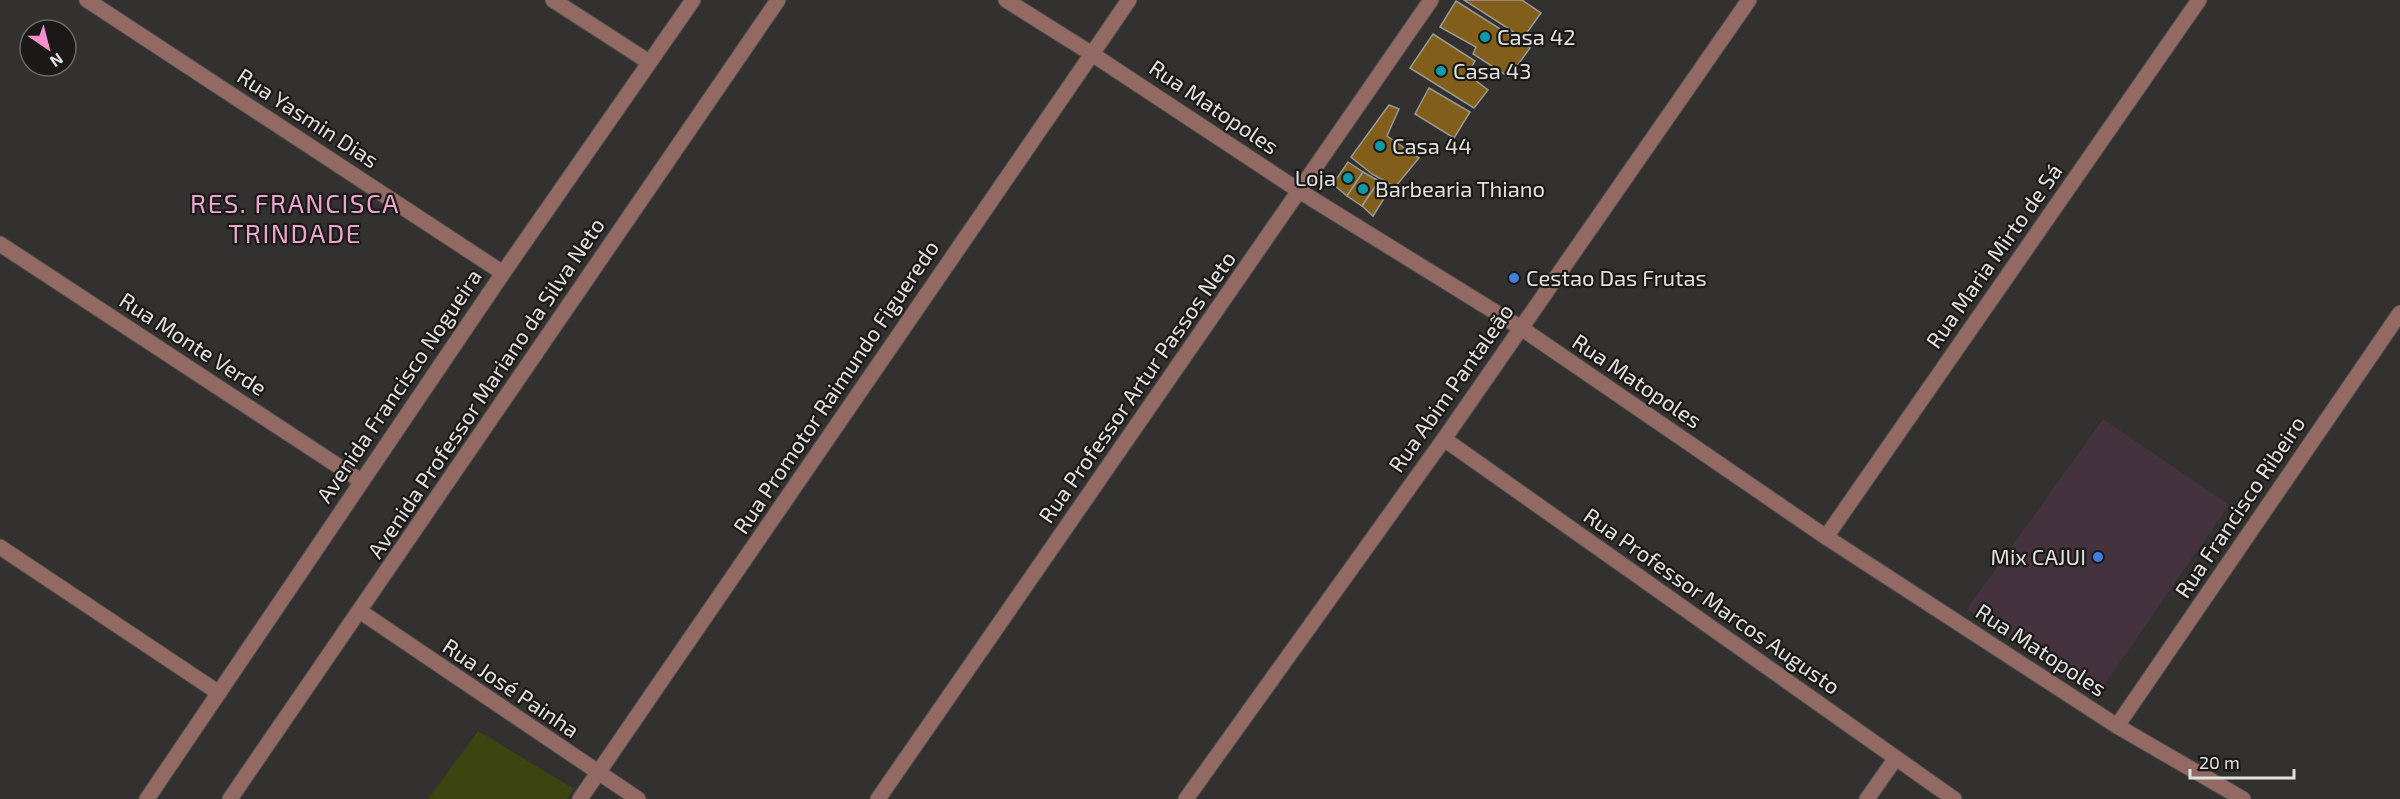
<svg xmlns="http://www.w3.org/2000/svg" width="2400" height="799" viewBox="0 0 2400 799" font-family="'Exo 2',sans-serif">
<rect width="100%" height="100%" fill="#33312f"/>
<!-- commercial -->
<polygon fill="#44333e" points="2103,419 2229,505 2095,698 1967,609"/>
<!-- green -->
<polygon fill="#3c440f" points="478,731 574,789 567,799 428,799"/>
<!-- building -->
<g fill="#815f1b" stroke="#9a9996" stroke-width="1.5">
<polygon points="1464,0 1522,0 1541,13 1523,38"/>
<polygon points="1456,1 1530,48 1509,77 1473,54 1476,47 1440,27"/>
<polygon points="1433,34 1475,61 1467,74 1488,90 1474,108 1410,68"/>
<polygon points="1429,88 1470,112 1454,138 1415,114"/>
<polygon points="1389,105 1399,109 1387,136 1419,158 1395,187 1372,174 1351,157"/>
<polygon points="1348,162 1363,172 1347,196 1333,184"/>
<polygon points="1363,172 1379,181 1362,206 1347,196"/>
<polygon points="1379,181 1390,189 1373,216 1362,206"/>
</g>
<g fill="none" stroke-linecap="round" stroke-linejoin="round">
<!-- minor casing -->
<g stroke="#4f4d4b" stroke-width="17">
<g id="minor">
<polyline points="87,0 503,273"/>
<polyline points="553,0 649,62"/>
<polyline points="1006,0 1092,54 1301,192 1521,328 1826,537 2117,726 2243,799"/>
<polyline points="0,244 361,481"/>
<polyline points="1444,439 1954,799"/>
<polyline points="1826,537 2199,0"/>
<polyline points="0,547 219,693"/>
<polyline points="361,612 638,799"/>
<polyline points="2117,726 2400,313"/>
<polyline points="147,799 503,273 693,0"/>
<polyline points="230,799 778,0"/>
<polyline points="580,799 1129,0"/>
<polyline points="878,799 1431,0"/>
<polyline points="1186,799 1444,439 1749,0"/>
<polyline points="1867,799 1896,758"/>
</g>
</g>
<!-- minor -->
<use href="#minor" stroke="#926a63" stroke-width="15"/>
</g>
<!-- markers -->
<g fill="#0f9aa8" stroke="#1a1918" stroke-width="2">
<circle cx="1485" cy="37" r="6"/>
<circle cx="1441" cy="71" r="6"/>
<circle cx="1380" cy="146" r="6"/>
<circle cx="1348" cy="178" r="6"/>
<circle cx="1363" cy="189" r="6"/>
</g>
<g fill="#3f7fe0" stroke="#1a1918" stroke-width="2">
<circle cx="1514" cy="278" r="6"/>
<circle cx="2098" cy="557" r="6"/>
</g>
<g text-anchor="middle" stroke-width="4.5" stroke-linejoin="round" paint-order="stroke">
<!-- poi labels -->
<g font-size="22" fill="#e1e1df" stroke="#1a1918" text-anchor="start">
<text x="1497" y="45">Casa 42</text>
<text x="1453" y="79">Casa 43</text>
<text x="1392" y="154">Casa 44</text>
<text x="1336" y="186" text-anchor="end">Loja</text>
<text x="1375" y="197">Barbearia Thiano</text>
<text x="1526" y="286">Cestao Das Frutas</text>
<text x="2086" y="565" text-anchor="end">Mix CAJUI</text>
</g>
<!-- street labels -->
<g font-size="22" fill="#e1e1df" stroke="#1a1918">
<text transform="translate(1214 107) rotate(34)" y="8">Rua Matopoles</text>
<text transform="translate(308 118) rotate(33)" y="8">Rua Yasmin Dias</text>
<text transform="translate(1994 256) rotate(-55)" y="8">Rua Maria Mirto de Sá</text>
<text transform="translate(193 344) rotate(33)" y="8">Rua Monte Verde</text>
<text transform="translate(1637 381) rotate(34)" y="8">Rua Matopoles</text>
<text transform="translate(399 386) rotate(-56)" y="8">Avenida Francisco Nogueira</text>
<text transform="translate(836 387) rotate(-56)" y="8">Rua Promotor Raimundo Figueredo</text>
<text transform="translate(1137 387) rotate(-55)" y="8">Rua Professor Artur Passos Neto</text>
<text transform="translate(486 388) rotate(-56)" y="8">Avenida Professor Mariano da Silva Neto</text>
<text transform="translate(1451 388) rotate(-55)" y="8">Rua Abim Pantaleão</text>
<text transform="translate(2240 507) rotate(-56)" y="8">Rua Francisco Ribeiro</text>
<text transform="translate(1712 601) rotate(35)" y="8">Rua Professor Marcos Augusto</text>
<text transform="translate(2041 650) rotate(33)" y="8">Rua Matopoles</text>
<text transform="translate(511 688) rotate(34)" y="8">Rua José Painha</text>
</g>
<!-- quarter labels -->
<g font-size="26" letter-spacing="1.5" fill="#eda5ce" stroke="#1a1918">
<text x="295" y="213">RES. FRANCISCA<tspan x="295" dy="30">TRINDADE</tspan></text>
</g>
</g>
<!-- north arrow -->
<g transform="translate(48 48) rotate(145)"><circle r="28" fill="#1a1918" stroke="#6a6968" stroke-width="1.5"/>
<path d="M0-4.5L10 22L0 15L-10 22Z" fill="#f790cd"/>
<text y="-9" font-size="16" font-weight="bold" text-anchor="middle" fill="#e1e1df">N</text>
</g>
<!-- scale -->
<path d="M2190 769v9h104v-9" fill="none" stroke="#e1e1df" stroke-width="3"/>
<text x="2199" y="769" font-size="18" fill="#e1e1df" stroke="#1a1918" stroke-width="4.5" paint-order="stroke">20 m</text>
</svg>
